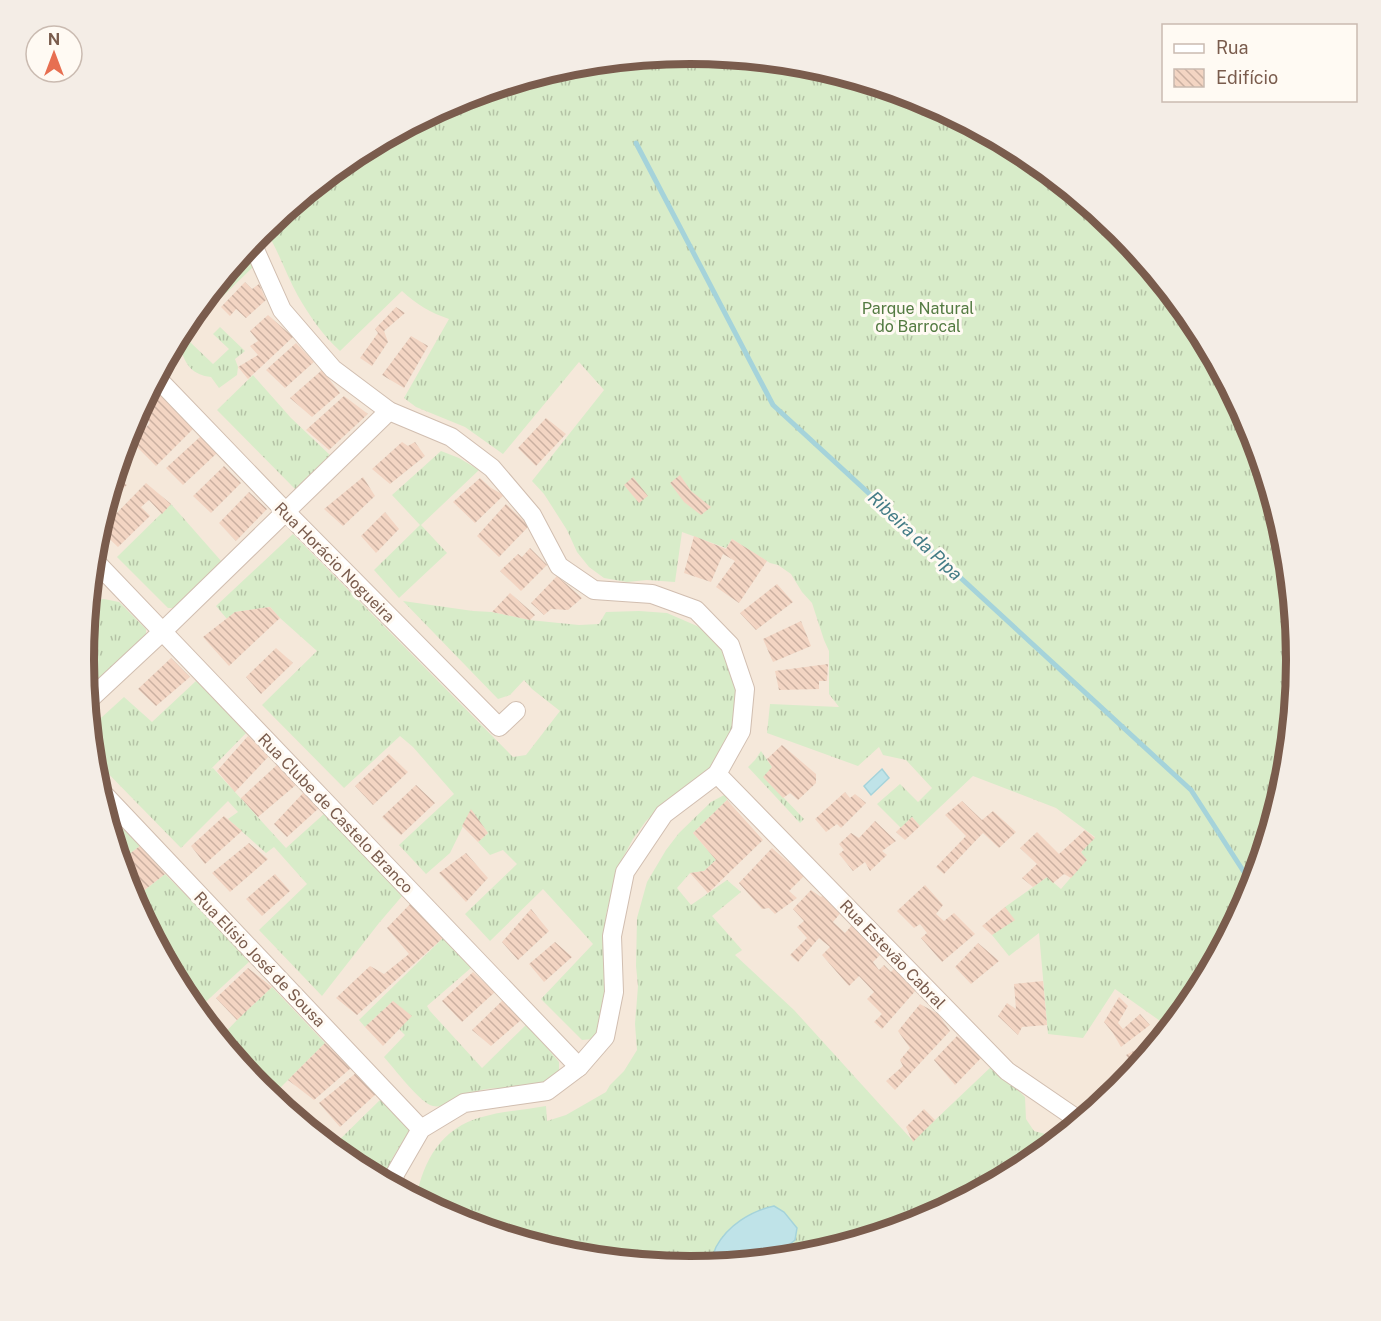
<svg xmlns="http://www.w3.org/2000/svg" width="1381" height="1321" viewBox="0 0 1381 1321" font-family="'Public Sans',sans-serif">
<defs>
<pattern id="grass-tufts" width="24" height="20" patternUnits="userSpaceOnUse" patternTransform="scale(1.5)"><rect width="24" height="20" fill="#d8ecc9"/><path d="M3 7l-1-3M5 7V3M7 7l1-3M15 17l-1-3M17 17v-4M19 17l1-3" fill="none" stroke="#b4c2a5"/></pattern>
<pattern id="building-back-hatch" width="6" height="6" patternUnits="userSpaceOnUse" patternTransform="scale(1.5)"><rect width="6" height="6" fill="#f3d5c3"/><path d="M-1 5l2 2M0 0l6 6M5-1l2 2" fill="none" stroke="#cab0a1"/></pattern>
</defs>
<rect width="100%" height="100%" fill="#fdf6ec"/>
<!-- residential -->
<polygon fill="#f5e8da" points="348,161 1248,897 1195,998 1119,1090 1027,1165 922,1221 808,1255 690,1267 572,1255 458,1221 353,1165 261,1089 186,997 130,892 96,778 84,660 96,542 130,428 186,323 262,231"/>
<!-- grass -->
<g fill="url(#grass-tufts)">
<path d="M691 54 809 66 923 100 1028 156 1120 232 1195 324 1251 429 1285 543 1297 661 1285 779 1251 893 1195 998 1166 1032 1163 1023 1115 989 1083 1038 1048 1034 1039 933 1009 956 992 935 1005 907 1047 877 1061 889 1086 860 1081 852 1095 837 1056 808 973 776 920 826 912 817 901 828 877 804 900 784 918 802 932 788 906 760 883 755 879 747 858 766 767 733 770 704 839 707 829 694V651L824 640 812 603 802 592 791 574 778 565 770 563 732 539 726 548 682 532 675 582 647 580 627 582 604 578 589 567 577 552 567 530 544 494 532 481 604 390 579 362 503 454 465 427 416 407 404 398 449 319C431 313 416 304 402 291L340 351C323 336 309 315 298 296 286 274 278 250 265 229L354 156 459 100 573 66Z"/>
<polygon points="246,251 254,266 178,340 186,323"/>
<path d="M220 327 245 351 235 359 238 367 237 375 219 388 211 377C193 375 185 365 181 349L190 342 213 364 229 349 213 334Z"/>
<polygon points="253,375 291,418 331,456 296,490 217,410"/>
<polygon points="441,451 459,458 479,470 421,525 447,553 399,598 374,570 420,525 392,495"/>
<polygon points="171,504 222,562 179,604 173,608 168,608 117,557"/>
<polygon points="293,534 513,757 526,755 560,711 532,689 524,680 510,695 498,699 403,601 473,611 492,612 530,620 549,622 579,625 599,624 606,612 639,611 667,613 697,626 714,638 723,651 737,693 736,726 724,751 707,771 669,799 646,821 633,839 620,863 607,910 604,930 607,982 600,1032 593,1039 582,1040 541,999 593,944 543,889 490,941 465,914 517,864 503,850 490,855 478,842 488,833 471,810 450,853 426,874 399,845 454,794 413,747 400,736 344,788 262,705 317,651 280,618 270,607 235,612 227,619 216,606"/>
<polygon points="104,599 119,602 146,629 146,634 87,691 84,660 90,600"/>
<polygon points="196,681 248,731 211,769 213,768 286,848 325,813 403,895 379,923 322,996 259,930 307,884 274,847 266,853 228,819 238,812 228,801 181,848 94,759 91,727 124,697 152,722"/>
<polygon points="761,751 772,767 764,777 804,819 800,823 748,767 755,760"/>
<path d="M726 794 727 800 693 833 716 860 704 871 690 873 677 888 691 905 727 880 741 892 712 916 742 950 735 955 794 1010 913 1141 993 1065 1025 1097 1026 1119 1034 1131 1060 1138 1027 1165 922 1221 808 1255 690 1267 572 1255 458 1221 416 1198C424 1160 441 1128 482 1117 503 1111 525 1110 546 1106L547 1121 566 1115 606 1092 610 1085 624 1071 637 1050 635 1024 638 986 636 966 637 918 647 882 666 850 679 833 711 802Z"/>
<polygon points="105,810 140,846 120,861"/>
<polygon points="165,874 251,960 197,1010 186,997 133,899"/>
<path d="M444 937 472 967 427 1006 430 1011 482 1068 527 1024 559 1062V1076C546 1082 533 1085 519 1087 506 1089 493 1087 481 1090 467 1094 447 1109 433 1106 421 1104 393 1067 384 1057L405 1035 399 1029 393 1001 365 1027 359 1020Z"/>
<polygon points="272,987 325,1043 271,1097 261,1089 220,1038 237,1020"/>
<path d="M382 1098 409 1129V1135C395 1151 390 1161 384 1181L353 1165 332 1147Z"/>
</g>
<!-- water -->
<g fill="#bfe3e8" stroke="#a5d3da" stroke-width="1.5">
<polygon points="882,769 889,778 871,795 864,786"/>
<path d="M774 1206 784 1212 797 1228 795 1240 789 1245 786 1258 710 1265C712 1259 714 1252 716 1247 728 1225 751 1211 774 1206Z"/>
</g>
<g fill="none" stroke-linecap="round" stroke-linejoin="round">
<!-- stream -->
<polyline stroke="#a5d3da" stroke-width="5" points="636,143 773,405 1191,790 1253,886"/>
</g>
<!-- building -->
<g fill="url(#building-back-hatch)">
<polygon points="245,282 252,289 259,284 266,300 246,318 236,309 230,316 221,307"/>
<polygon points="396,307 405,313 384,331 388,342 372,366 360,358 378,333 375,329"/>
<polygon points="268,315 293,337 248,379 238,367 258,355 250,346 258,341 250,331"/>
<polygon points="411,336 428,346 404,388 382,375"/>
<polygon points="296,343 314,362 285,388 266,370"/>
<polygon points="322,370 340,393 312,417 290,398"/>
<polygon points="153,387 195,427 156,466 136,446 135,439 150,423 146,418 131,426"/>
<polygon points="344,396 368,414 329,450 306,430"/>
<polygon points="546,418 566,434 536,466 518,448"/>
<polygon points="201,436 217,453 183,485 166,468"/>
<polygon points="402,442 408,446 415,442 425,456 390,484 372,469"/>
<polygon points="224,466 241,483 211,513 193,496"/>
<polygon points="680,475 691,491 711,507 701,515 684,502 670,483"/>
<polygon points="116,476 127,485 108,501 109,497"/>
<polygon points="363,477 375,496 343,526 324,509"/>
<polygon points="633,477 648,496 639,503 624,485"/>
<polygon points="480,478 491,488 504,495 475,523 453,502"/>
<polygon points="146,483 171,504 162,514 149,500 141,507 150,516 118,547 100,530"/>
<polygon points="249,492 267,509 236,541 219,523"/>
<polygon points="506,504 529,526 499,557 477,536"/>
<polygon points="385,512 399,529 376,553 361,536"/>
<polygon points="694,536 726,549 732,539 767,561 739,603 716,587 735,561 723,554 711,582 684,573"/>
<polygon points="530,548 547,565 521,591 500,571 518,554 522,557"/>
<polygon points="557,576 582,598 568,610 551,609 544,615 531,603"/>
<polygon points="777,584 793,602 756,630 740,613"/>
<polygon points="510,593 535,615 530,620 492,612"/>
<polygon points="270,607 280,618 229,666 203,637 235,612"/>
<polygon points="801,621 811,646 773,662 763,639"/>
<polygon points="276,648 293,663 261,694 246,677"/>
<polygon points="171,658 190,677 156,706 138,689"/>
<polygon points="828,664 827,681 819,681 819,689 779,690 775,671"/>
<polygon points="248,736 269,756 235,792 217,771"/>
<polygon points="782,745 816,774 816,783 798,800 790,793 783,798 763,777 772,767 767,759"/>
<polygon points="389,754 408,772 373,805 355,786"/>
<polygon points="278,764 297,784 258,817 241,798"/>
<polygon points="416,785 435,803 401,835 382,817"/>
<polygon points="305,791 319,808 287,837 274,824"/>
<polygon points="845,792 850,798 855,794 866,803 841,828 837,824 826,832 815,819"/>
<polygon points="727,800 763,840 708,893 690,873 704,871 716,860 693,833"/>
<polygon points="962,801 982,820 993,811 1016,832 999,848 983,833 944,874 936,867 966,836 945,815"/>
<polygon points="471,809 488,833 478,842 462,826"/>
<polygon points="224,816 242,831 205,864 191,846"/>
<polygon points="912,817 920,826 905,840 896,832"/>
<polygon points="875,821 896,841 882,851 887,855 870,871 865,862 853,871 839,854 844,850 839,844 851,833 859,838"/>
<polygon points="1085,830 1095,838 1081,852 1087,860 1071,878 1064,874 1053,883 1047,877 1033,887 1022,878 1037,864 1020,848 1037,832 1059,854"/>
<polygon points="249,843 268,859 230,892 212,873"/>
<polygon points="140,846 165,874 133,899 130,892 120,861"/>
<polygon points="772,848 804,876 789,891 797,898 775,914 769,908 762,909 739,883"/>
<polygon points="466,853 488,878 466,902 439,873"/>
<polygon points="275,874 290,891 262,916 246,899"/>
<polygon points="925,885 943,905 936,914 944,921 954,913 975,934 942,962 921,938 927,933 920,924 914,928 897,911"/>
<polygon points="811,890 821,897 826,893 843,910 833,922 845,933 853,924 881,954 873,962 879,970 884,965 891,972 895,968 917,989 882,1029 874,1022 882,1014 867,999 874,992 859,976 849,986 822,955 830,947 819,938 798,962 790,955 807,938 797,927 804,921 793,909"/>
<polygon points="412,902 444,937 357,1015 336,998 370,966 384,974 409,954 387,928"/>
<polygon points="1005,907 1015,920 992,935 982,926"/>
<polygon points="531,909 549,931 518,960 502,942"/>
<polygon points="555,942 572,957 544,982 529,964"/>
<polygon points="978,943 999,961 971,984 955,967"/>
<polygon points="248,968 272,987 237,1020 216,998"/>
<polygon points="473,972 495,992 462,1022 442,1001"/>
<polygon points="1043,981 1047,1025 1022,1027 1018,1035 998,1016 1007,1003 1016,1009 1014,984"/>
<polygon points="1119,997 1128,1006 1118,1023 1123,1029 1140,1014 1150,1025 1121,1047 1113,1033 1104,1022"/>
<polygon points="503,1000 521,1020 491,1046 472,1030"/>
<polygon points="393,1001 412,1016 383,1046 365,1027"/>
<polygon points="920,1004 938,1014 950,1031 895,1090 886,1081 903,1066 900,1060 910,1048 898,1031"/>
<polygon points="957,1036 983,1056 955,1085 934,1060"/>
<polygon points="1160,1037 1161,1038 1136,1069 1126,1055"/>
<polygon points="325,1043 351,1068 314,1100 288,1080"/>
<polygon points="356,1073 376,1094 340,1127 319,1103"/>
<polygon points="924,1109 935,1120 913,1142 906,1127"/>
</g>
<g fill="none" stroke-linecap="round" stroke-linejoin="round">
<!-- street casing -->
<g stroke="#d1beb0" stroke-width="20">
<g id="street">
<polyline points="252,243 282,310 333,369 389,411 451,437 492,468 532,515 559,566 594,590 652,594 696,610 730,645 745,689 741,731 717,774 664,814 625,872 612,936 614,992 605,1037 579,1067 547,1091 464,1103 421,1129 395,1174 393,1186"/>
<polyline points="157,378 286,512 499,727 516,711"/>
<polyline points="94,560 579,1067"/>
<polyline points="88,701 162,632 389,411"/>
<polyline points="717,774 1007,1071 1080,1121"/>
<polyline points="99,789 421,1129"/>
</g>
</g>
<!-- street -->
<use href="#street" stroke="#fff" stroke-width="18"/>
</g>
<g text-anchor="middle" stroke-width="6" stroke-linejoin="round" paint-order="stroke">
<!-- park labels -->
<g font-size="16" fill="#537a41" stroke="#fffaf3">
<text x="918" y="314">Parque Natural<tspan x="918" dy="18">do Barrocal</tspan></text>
</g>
<!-- street labels -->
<g font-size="16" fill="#7a5c4d" stroke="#fffaf3">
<text transform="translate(335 562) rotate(45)" y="6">Rua Horácio Nogueira</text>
<text transform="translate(336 813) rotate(46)" y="6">Rua Clube de Castelo Branco</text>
<text transform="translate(893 954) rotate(46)" y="6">Rua Estevão Cabral</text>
<text transform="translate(260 959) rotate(46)" y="6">Rua Elísio José de Sousa</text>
</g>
<!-- water labels -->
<g font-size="18" font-style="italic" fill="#437c86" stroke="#fffaf3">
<text transform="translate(915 536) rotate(43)" y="6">Ribeira da Pipa</text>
</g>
</g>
<!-- crop -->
<path d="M0 0H1381V1321H0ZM94 660a596 596 0 1 1 1192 0a596 596 0 1 1-1192 0Z" fill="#f4ede6" fill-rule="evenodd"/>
<path fill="none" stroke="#7a5c4d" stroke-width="8" d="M94 660a596 596 0 1 1 1192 0a596 596 0 1 1-1192 0Z"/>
<!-- legend -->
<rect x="1162" y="24" width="195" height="78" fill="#fffaf3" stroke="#cabbb1" stroke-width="1.5"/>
<rect x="1174" y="44" width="30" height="9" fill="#ffffff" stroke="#cabbb1" stroke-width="1.5"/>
<text x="1216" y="54" font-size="18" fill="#7a5c4d">Rua</text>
<rect x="1174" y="69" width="30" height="18" fill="url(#building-back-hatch)" stroke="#cabbb1" stroke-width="1.5"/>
<text x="1216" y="84" font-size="18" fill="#7a5c4d">Edifício</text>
<!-- north arrow -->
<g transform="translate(54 54)"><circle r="28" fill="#fffaf3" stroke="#cabbb1" stroke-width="1.5"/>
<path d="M0-4.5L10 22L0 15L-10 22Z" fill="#e76f51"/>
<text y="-9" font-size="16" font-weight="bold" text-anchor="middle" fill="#7a5c4d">N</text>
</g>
</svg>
